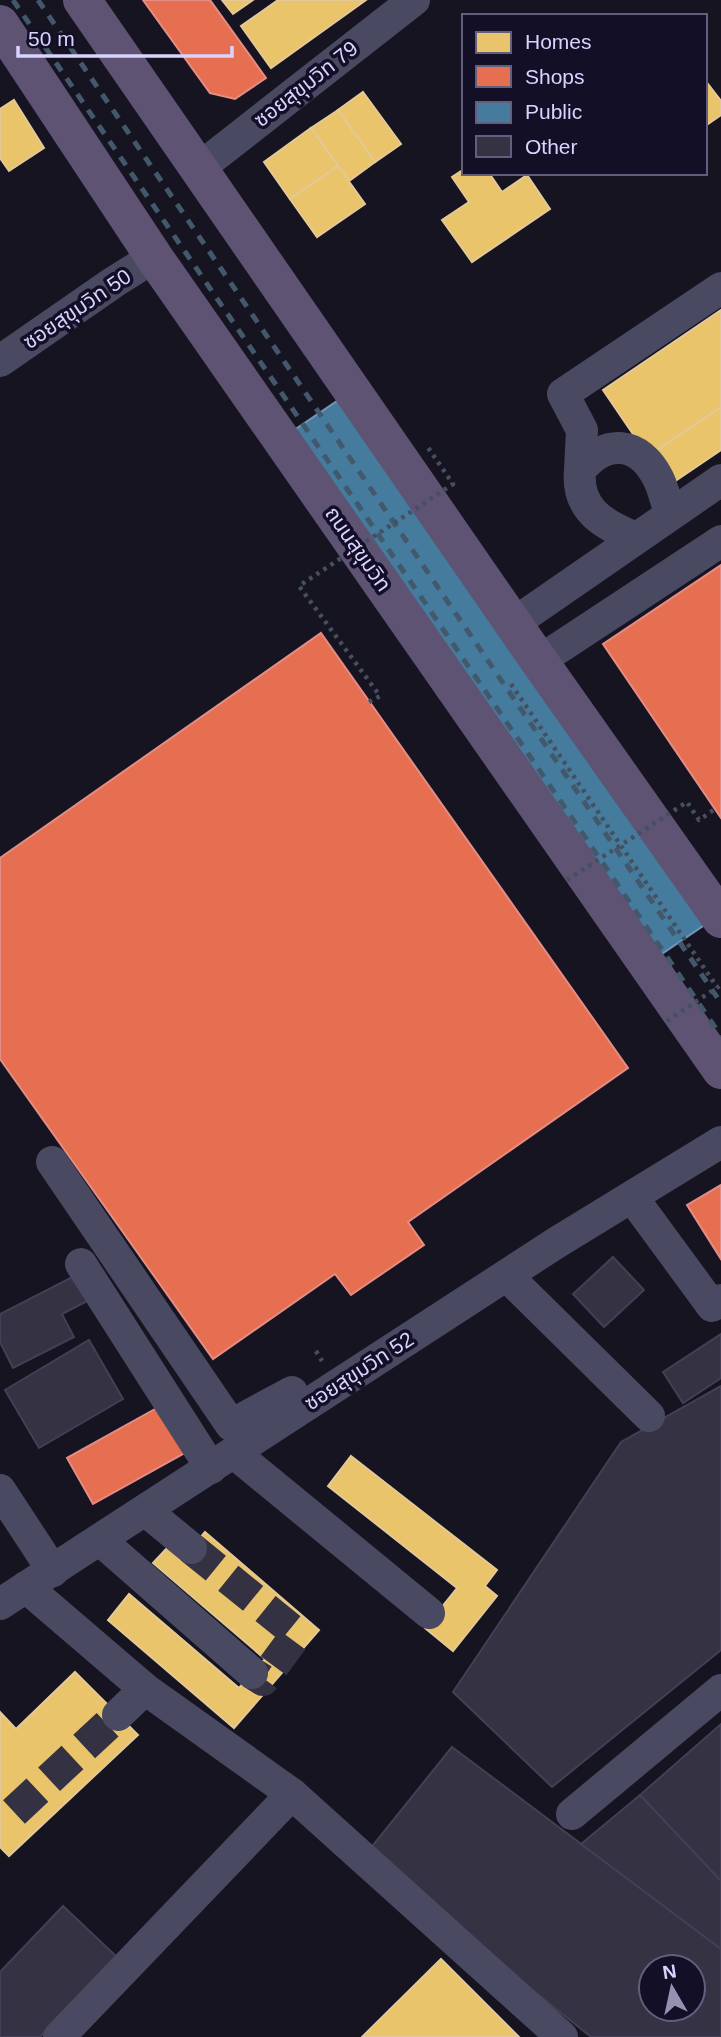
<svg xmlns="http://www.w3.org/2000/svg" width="721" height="2037" viewBox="0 0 721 2037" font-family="Arial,'Noto Sans Thai',sans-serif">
<rect width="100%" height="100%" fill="#161421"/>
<!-- homes -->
<g fill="#e9c46a" stroke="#e4c997" stroke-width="2">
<polygon points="222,0 253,0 233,14"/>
<polygon points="278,0 366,0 271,68 241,26"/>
<polygon points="705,80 721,101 721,115 705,126"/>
<polygon points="363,92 401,144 375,162 338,110"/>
<polygon points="14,100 44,148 9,171 0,158 0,109"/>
<polygon points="338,110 375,162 349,181 311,128"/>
<polygon points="311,128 338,166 290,199 264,162"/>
<polygon points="338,166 365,204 317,237 290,199"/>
<polygon points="464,169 464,173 489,173 502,192 527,175 550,209 472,262 442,220 469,202 452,177"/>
<polygon points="721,310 721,407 648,456 603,390"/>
<polygon points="721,407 721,450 674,482 653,453"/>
<polygon points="351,1456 497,1570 485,1586 497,1596 453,1651 425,1628 457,1588 328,1486"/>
<polygon points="205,1532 319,1630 234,1728 108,1620 129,1594 239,1688 265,1659 153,1563 169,1546 183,1558"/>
<polygon points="75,1672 138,1735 9,1856 0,1847 0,1712 16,1729"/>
<polygon points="441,1959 519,2037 362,2037"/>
</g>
<!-- shops -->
<g fill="#e76f51" stroke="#e38d85" stroke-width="2">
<polygon points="143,0 210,0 266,78 235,99 210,93"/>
<polygon points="721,565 721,818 603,644"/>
<polygon points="321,633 628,1068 408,1222 424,1245 351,1295 335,1274 213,1359 0,1059 0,858"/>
<polygon points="721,1185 721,1259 687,1205"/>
<polygon points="164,1404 190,1450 93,1504 67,1458"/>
</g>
<!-- public -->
<polygon fill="#457b9d" stroke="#7196ba" stroke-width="2" points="346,395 709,922 635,972 272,445"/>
<!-- building -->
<g fill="#343243" stroke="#433f54" stroke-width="2" fill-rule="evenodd">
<polygon points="613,1257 644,1290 604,1327 573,1294"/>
<polygon points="82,1272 95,1297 62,1314 74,1337 13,1368 0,1342 0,1314"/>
<polygon points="721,1334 721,1378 683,1403 663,1372"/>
<polygon points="89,1340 123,1399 39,1448 5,1390"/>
<polygon points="721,1386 721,1650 552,1787 453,1692 621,1442"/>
<polygon points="721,1724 721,1881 640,1795"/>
<path d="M452 1747 721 1949V2037H591L365 1855ZM651 1967H693V2009H651Z"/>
<polygon points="640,1795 721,1881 721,1949 581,1844"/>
<polygon points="63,1906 117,1957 40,2037 0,2037 0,1972"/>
</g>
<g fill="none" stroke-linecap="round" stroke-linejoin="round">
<!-- minor-tunnel -->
<g stroke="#333142" stroke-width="32" stroke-dasharray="32 16" stroke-linecap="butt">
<polyline points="191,1548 297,1634 263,1680 252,1673"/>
<polyline points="14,1812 118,1715"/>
</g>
<!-- path -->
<g stroke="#44505f" stroke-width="4.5" stroke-dasharray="3.5 5" stroke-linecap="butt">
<polyline points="511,684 717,987"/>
<polyline points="316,1351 322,1361"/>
</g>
<!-- minor -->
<g stroke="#4a4962" stroke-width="32">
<polyline points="198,169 414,0"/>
<polyline points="0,361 114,282 154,257"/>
<polyline points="580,470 582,430 563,394 721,288"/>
<path d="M636 538C604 525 576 510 580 470 606 438 639 441 658 478 664 490 666 503 671 514"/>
<polyline points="514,623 721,480"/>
<polyline points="539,661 721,541"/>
<polyline points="52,1162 231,1425 292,1392"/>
<polyline points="632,1197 712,1306 721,1300"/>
<polyline points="81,1264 211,1468"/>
<polyline points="507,1276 649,1416"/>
<polyline points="234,1453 429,1613"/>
<polyline points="0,1490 53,1571"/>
<polyline points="146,1511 191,1548"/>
<polyline points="100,1540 252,1673"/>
<polyline points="26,1587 145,1689 292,1794 562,2037"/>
<polyline points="0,1604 556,1243 721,1142"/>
<polyline points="118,1715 145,1689"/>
<polyline points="572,1814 721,1690"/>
<polyline points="59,2037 292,1794"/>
</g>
<!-- major -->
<g stroke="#5e5373" stroke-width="38">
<polyline points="82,0 539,661 721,919"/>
<polyline points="0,24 154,257 721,1070"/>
</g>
<!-- rail -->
<g stroke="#43596b" stroke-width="5" stroke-dasharray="10 9" stroke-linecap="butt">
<polyline points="13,0 721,1036"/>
<polyline points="38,0 721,1003"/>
</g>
<!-- path-bridge -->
<g stroke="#44505f" stroke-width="4.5" stroke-dasharray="3.5 5" stroke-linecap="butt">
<polyline points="369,702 380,696 299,586 453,484 427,446"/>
<polyline points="567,880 687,802 699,820 715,809"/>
<polyline points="667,1021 721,985"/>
</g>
</g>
<g text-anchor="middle" stroke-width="7" stroke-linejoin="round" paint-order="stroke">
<!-- street labels -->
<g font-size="21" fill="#d9d4ff" stroke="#130f26">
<text transform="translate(306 84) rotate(-38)" y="7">ซอยสุขุมวิท 79</text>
<text transform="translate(77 309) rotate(-34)" y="7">ซอยสุขุมวิท 50</text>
<text transform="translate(358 549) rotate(55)" y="7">ถนนสุขุมวิท</text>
<text transform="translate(359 1371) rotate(-33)" y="7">ซอยสุขุมวิท 52</text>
</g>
</g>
<!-- legend -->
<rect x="462" y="14" width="245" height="161" fill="#130f26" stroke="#625e7d" stroke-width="2"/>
<rect x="476" y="32" width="35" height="21" fill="#e9c46a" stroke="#625e7d" stroke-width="2"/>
<text x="525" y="49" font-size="21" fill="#d9d4ff">Homes</text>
<rect x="476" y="66" width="35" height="21" fill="#e76f51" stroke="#625e7d" stroke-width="2"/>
<text x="525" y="84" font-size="21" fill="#d9d4ff">Shops</text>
<rect x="476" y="102" width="35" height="21" fill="#457b9d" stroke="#625e7d" stroke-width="2"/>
<text x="525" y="119" font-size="21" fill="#d9d4ff">Public</text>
<rect x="476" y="136" width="35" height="21" fill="#343243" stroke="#625e7d" stroke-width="2"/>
<text x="525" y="154" font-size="21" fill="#d9d4ff">Other</text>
<!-- north arrow -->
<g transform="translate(672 1988) rotate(351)"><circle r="33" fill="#130f26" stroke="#625e7d" stroke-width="2"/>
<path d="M0-5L12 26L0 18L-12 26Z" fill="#9591b1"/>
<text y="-10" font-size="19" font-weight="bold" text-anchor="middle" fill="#d9d4ff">N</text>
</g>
<!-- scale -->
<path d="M18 46v10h214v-10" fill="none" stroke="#d9d4ff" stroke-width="3.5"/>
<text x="28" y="46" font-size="21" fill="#d9d4ff" stroke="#130f26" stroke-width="5" paint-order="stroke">50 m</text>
</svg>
